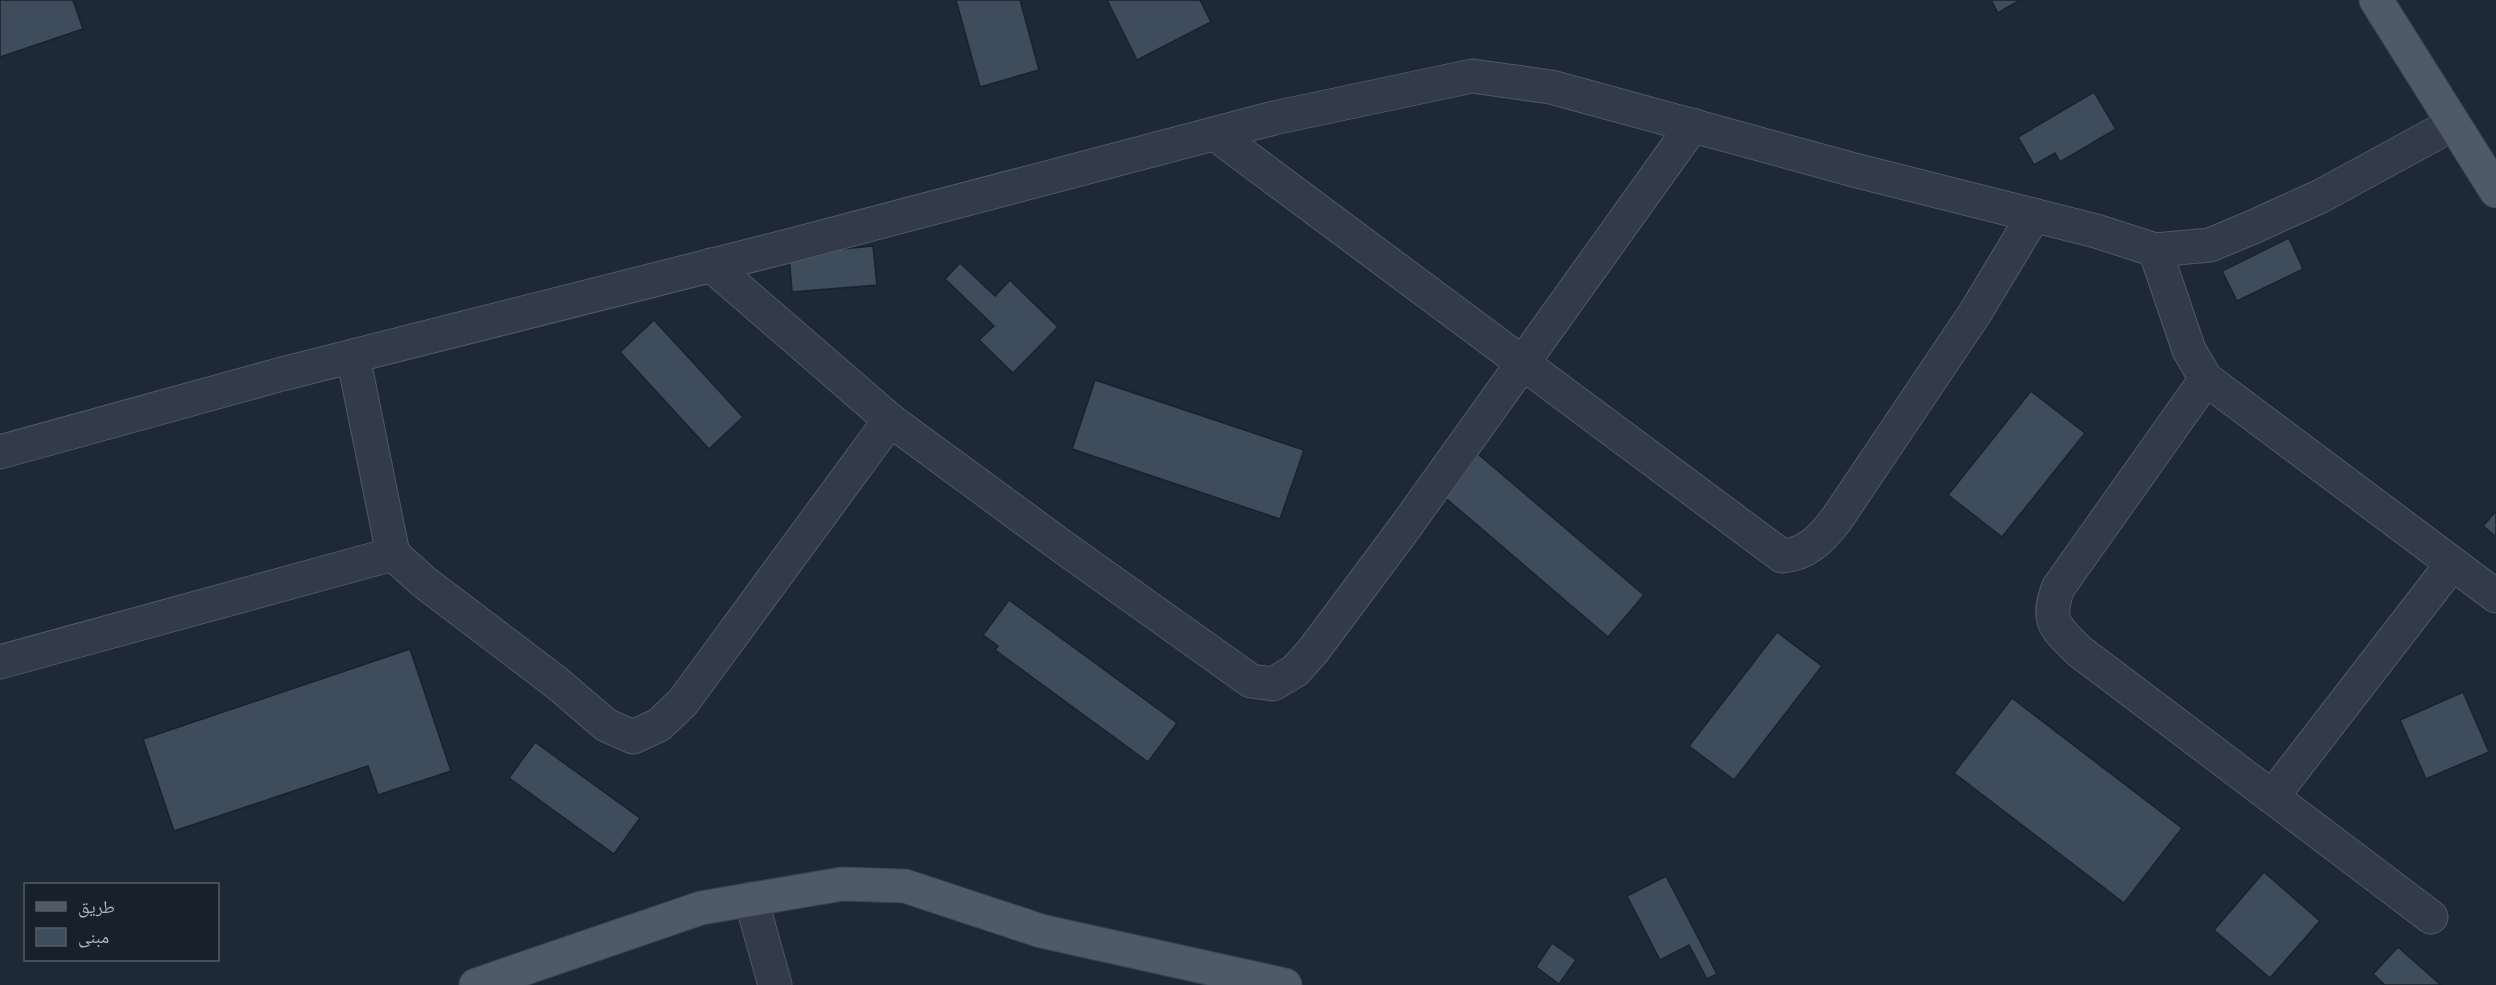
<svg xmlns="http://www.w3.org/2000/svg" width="2496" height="985" viewBox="0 0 2496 985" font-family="'Titillium Web','Noto Naskh Arabic',sans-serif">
<rect width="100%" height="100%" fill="#1e2936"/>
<!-- building -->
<g fill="#3f4c5c" stroke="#19222d" stroke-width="1.5">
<polygon points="0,0 73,0 83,29 0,57"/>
<polygon points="956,0 1020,0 1039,70 980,87"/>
<polygon points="1107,0 1200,0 1211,22 1137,60"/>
<polygon points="1991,0 2020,0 1998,13"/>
<polygon points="2094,92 2116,129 2060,162 2055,153 2034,165 2018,137"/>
<polygon points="2289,238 2303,269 2237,301 2222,271"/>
<polygon points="873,246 877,285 792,292 789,254"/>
<polygon points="960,263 995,296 1010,280 1058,327 1013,373 979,340 994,326 945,279"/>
<polygon points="654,320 743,417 709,449 620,352"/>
<polygon points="1095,380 1304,450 1280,519 1072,449"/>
<polygon points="2031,391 2085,433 2002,537 1948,495"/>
<polygon points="1478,454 1644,595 1608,637 1442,495"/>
<polygon points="2496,511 2496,537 2483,526"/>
<polygon points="1009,600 1177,723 1148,762 995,650 998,646 983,635"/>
<polygon points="1777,632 1822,666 1734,780 1689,746"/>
<polygon points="410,649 451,771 378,795 368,766 174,831 143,739"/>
<polygon points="2463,692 2489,752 2426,779 2400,720"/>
<polygon points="2012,698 2182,828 2124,903 1954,773"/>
<polygon points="535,742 640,818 614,854 509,778"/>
<polygon points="2264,872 2320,921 2270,978 2214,930"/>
<polygon points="1666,876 1717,974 1707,979 1689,945 1660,960 1627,896"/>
<polygon points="1552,943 1576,960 1559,984 1536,967"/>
<polygon points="2398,947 2441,985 2385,985 2373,974"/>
</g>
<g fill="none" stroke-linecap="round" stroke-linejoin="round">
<!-- minor casing -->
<g stroke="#4f5965" stroke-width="35">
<g id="minor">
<path d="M1215 134 1782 556C1806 555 1822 538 1836 520L1975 313 2034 215"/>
<polyline points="2155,250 2189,350 2206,379 2496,596"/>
<path d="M2206 379 2058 588C2046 622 2055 627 2079 651L2431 917"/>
<polyline points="890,420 1063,547 1251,681 1273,684 1295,671 1313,651 1406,526 1693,125"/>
<polyline points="0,452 282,374 792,245 1274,118 1472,76 1551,87 1854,170 2096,231 2155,250 2210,245 2253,227 2321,196 2453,124"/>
<polyline points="393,554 424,582 557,683 606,725 633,737 659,725 683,702 890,420 711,265"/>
<polyline points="0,662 393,554 353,356"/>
<polyline points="2272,797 2452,564"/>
<polyline points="751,899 775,985"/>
</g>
</g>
<!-- major casing -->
<g stroke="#3b4450" stroke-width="35">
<g id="major">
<polyline points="2376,0 2496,191"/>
<polyline points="476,985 701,908 842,884 905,886 1041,931 1285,985"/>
</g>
</g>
<!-- minor -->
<use href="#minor" stroke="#323b47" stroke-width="33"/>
<!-- major -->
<use href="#major" stroke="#4f5a67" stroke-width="33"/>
</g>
<!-- legend -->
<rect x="24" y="883" width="195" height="78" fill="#18202b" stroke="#535c68" stroke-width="1.5"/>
<rect x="36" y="902" width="30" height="9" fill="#4f5a67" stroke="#535c68" stroke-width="1.5"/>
<text x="78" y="913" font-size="18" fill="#abb6c4">طريق</text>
<rect x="36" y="928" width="30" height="18" fill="#3f4c5c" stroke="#535c68" stroke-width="1.5"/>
<text x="78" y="943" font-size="18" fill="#abb6c4">مبنى</text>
</svg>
